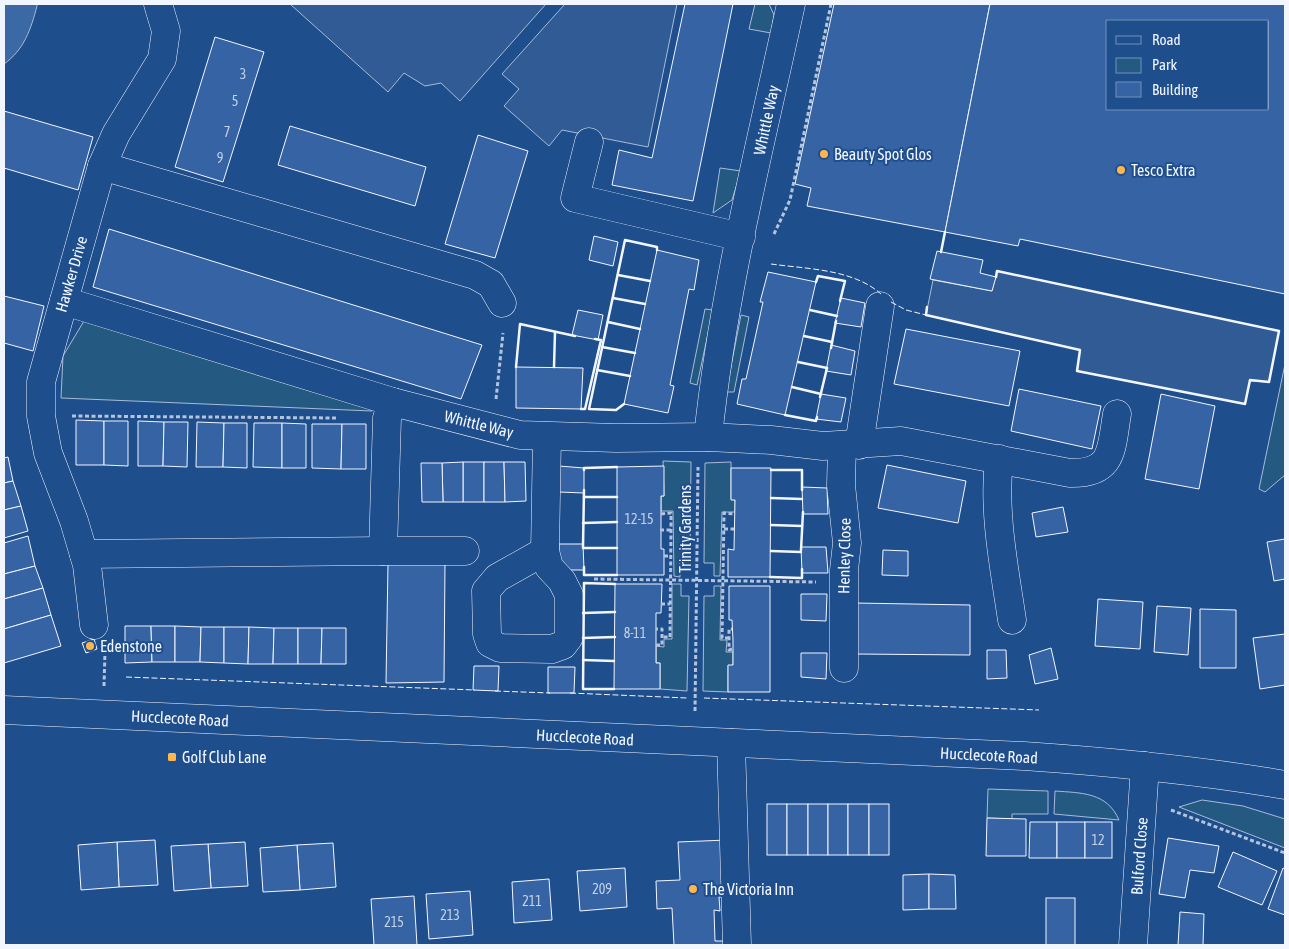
<svg xmlns="http://www.w3.org/2000/svg" width="1289" height="949" viewBox="0 0 1289 949" font-family="'Asap Condensed',sans-serif">
<rect width="100%" height="100%" fill="#1f4e8c"/>
<!-- green -->
<g fill="#245a82" stroke="#a8bbd7">
<polygon points="755,4 769,4 774,15 771,33 749,29"/>
<polygon points="720,168 741,171 732,200 713,213"/>
<polygon points="705,309 713,310 697,385 690,383"/>
<polygon points="741,315 749,317 734,392 726,392"/>
<polygon points="84,321 376,404 372,411 61,398 63,356"/>
<polygon points="1285,364 1285,475 1265,492 1259,489"/>
<polygon points="663,461 691,462 690,563 680,563 680,577 674,576 673,511 661,511 661,496 664,496"/>
<polygon points="731,462 731,499 735,500 735,512 722,512 720,576 714,576 714,563 704,563 705,463"/>
<polygon points="672,584 681,584 681,596 689,596 687,691 660,689 660,663 656,663 656,646 664,647 664,639 672,639"/>
<polygon points="714,586 721,586 720,640 727,640 726,652 733,652 733,665 728,666 728,692 703,691 704,596 714,596"/>
<polygon points="988,789 1048,791 1048,814 1012,814 1012,819 987,818"/>
<path d="M1055 791C1081 793 1107 792 1119 820L1054 814Z"/>
<polygon points="1202,800 1243,806 1285,819 1285,848 1179,807"/>
</g>
<!-- parking -->
<g fill="#305b95" stroke="#a8bbd7">
<polygon points="290,4 546,4 460,101 441,83 425,86 404,73 388,92"/>
<polygon points="565,4 677,4 648,147 562,130 549,146 504,106 519,89 502,74"/>
<polygon points="997,271 1279,331 1269,382 1250,381 1245,404 1077,371 1080,350 926,315 933,280 992,291"/>
</g>
<!-- water -->
<path fill="#3b69a3" stroke="#a8bbd7" d="M4 4H37V6C31 29 24 50 4 64Z"/>
<!-- building -->
<g fill="#3563a3" stroke="#f2f6ff" fill-rule="evenodd">
<polygon points="685,4 733,4 693,201 612,185 619,150 652,158"/>
<polygon points="834,4 990,4 945,232 807,206 811,188 795,184"/>
<path d="M990 4H1285V294L1020 239 1018 246 945 232ZM1108 21H1268V109H1108Z"/>
<polygon points="215,37 264,52 223,182 175,167"/>
<polygon points="4,111 93,137 78,190 4,168"/>
<polygon points="290,126 426,167 415,206 278,165"/>
<polygon points="478,135 528,151 495,258 445,244"/>
<polygon points="109,229 482,345 461,399 93,287"/>
<polygon points="594,236 618,242 613,266 589,260"/>
<polygon points="657,250 699,260 694,290 689,289 670,385 674,386 668,413 624,404"/>
<polygon points="937,251 983,260 980,273 996,277 992,291 930,279"/>
<polygon points="768,272 816,282 785,415 737,404 742,379 746,379 763,302 760,302"/>
<polygon points="4,296 44,306 33,351 4,343"/>
<polygon points="841,298 865,303 861,327 835,323"/>
<polygon points="578,310 603,315 598,340 572,335"/>
<polygon points="906,329 1020,351 1009,406 894,384"/>
<polygon points="831,345 855,351 851,375 826,371"/>
<polygon points="516,367 583,368 581,409 516,408"/>
<polygon points="1019,389 1101,406 1092,449 1011,431"/>
<polygon points="821,394 846,398 841,422 816,419"/>
<polygon points="1161,394 1215,406 1199,489 1145,479"/>
<polygon points="76,420 104,421 104,465 76,465"/>
<polygon points="104,421 128,421 128,466 104,465"/>
<polygon points="138,421 164,422 163,466 138,466"/>
<polygon points="164,422 188,422 187,467 163,466"/>
<polygon points="197,422 224,423 223,467 196,467"/>
<polygon points="224,423 247,423 247,468 223,467"/>
<polygon points="254,423 282,423 282,468 253,467"/>
<polygon points="282,423 306,424 306,468 282,468"/>
<polygon points="312,424 342,424 341,469 312,468"/>
<polygon points="342,424 366,424 366,469 341,469"/>
<polygon points="8,457 13,481 4,483 4,458"/>
<rect x="463" y="462" width="21" height="40"/>
<polygon points="463,462 463,502 443,502 442,463"/>
<polygon points="484,462 504,462 505,502 484,502"/>
<polygon points="504,462 525,462 526,501 505,502"/>
<polygon points="421,463 442,463 443,502 422,502"/>
<polygon points="887,465 966,481 958,523 878,508"/>
<polygon points="559,466 584,468 584,493 559,492"/>
<polygon points="664,466 664,496 661,496 661,549 664,549 664,575 617,575 617,467"/>
<polygon points="731,468 771,468 770,577 728,577 728,549 734,550 735,500 731,500"/>
<polygon points="13,481 21,506 4,510 4,483"/>
<polygon points="802,487 827,488 828,514 803,514"/>
<polygon points="21,506 28,531 4,538 4,510"/>
<polygon points="1063,507 1068,532 1036,537 1032,513"/>
<polygon points="28,536 35,566 4,574 4,543"/>
<polygon points="1285,539 1285,579 1274,581 1267,542"/>
<polygon points="559,544 583,544 584,570 558,570"/>
<polygon points="801,547 826,547 828,573 802,573"/>
<polygon points="883,550 908,551 908,576 882,575"/>
<polygon points="445,562 444,682 386,683 388,563"/>
<polygon points="35,566 43,588 4,599 4,574"/>
<polygon points="615,584 662,584 661,613 656,613 656,663 660,663 660,689 614,689"/>
<polygon points="729,586 770,586 770,692 728,692 728,665 733,665 733,640 732,620 729,620"/>
<polygon points="43,588 51,615 4,629 4,599"/>
<polygon points="801,594 827,594 826,621 801,620"/>
<polygon points="1098,599 1143,602 1140,649 1095,646"/>
<polygon points="855,603 970,605 970,655 855,654"/>
<polygon points="1157,606 1191,608 1188,655 1154,652"/>
<polygon points="1200,609 1236,610 1236,668 1200,668"/>
<polygon points="51,615 61,646 4,663 4,629"/>
<polygon points="125,626 151,626 152,662 125,663"/>
<polygon points="151,626 175,626 175,662 152,662"/>
<polygon points="175,626 201,627 200,662 175,662"/>
<polygon points="201,627 224,627 224,663 200,662"/>
<polygon points="224,627 249,627 248,664 224,663"/>
<polygon points="249,627 274,628 273,664 248,664"/>
<polygon points="274,628 298,628 298,664 273,664"/>
<polygon points="298,628 322,628 321,664 298,664"/>
<polygon points="322,628 346,628 346,664 321,664"/>
<polygon points="1285,634 1285,685 1260,689 1253,638"/>
<polygon points="94,639 97,649 86,653 82,643"/>
<polygon points="1051,648 1058,679 1035,684 1029,655"/>
<polygon points="987,650 1006,650 1007,678 987,679"/>
<polygon points="801,653 827,653 826,679 801,677"/>
<polygon points="474,666 499,666 498,691 473,690"/>
<polygon points="548,667 575,667 574,693 548,693"/>
<rect x="767" y="804" width="20" height="51"/>
<rect x="787" y="804" width="21" height="51"/>
<rect x="808" y="804" width="20" height="51"/>
<rect x="828" y="804" width="20" height="51"/>
<rect x="848" y="804" width="21" height="51"/>
<rect x="869" y="804" width="20" height="51"/>
<polygon points="987,818 1026,819 1026,856 986,856"/>
<polygon points="1030,822 1057,822 1057,858 1029,858"/>
<rect x="1057" y="822" width="28" height="36"/>
<rect x="1085" y="822" width="27" height="36"/>
<polygon points="1168,838 1219,846 1214,873 1190,870 1185,898 1159,894"/>
<polygon points="155,840 158,885 119,887 117,842"/>
<polygon points="727,840 729,897 719,897 720,911 714,910 715,941 730,941 731,945 674,945 672,908 657,909 656,881 680,880 678,842"/>
<polygon points="117,842 119,887 81,890 78,845"/>
<polygon points="245,842 248,886 211,888 208,844"/>
<polygon points="333,843 336,887 300,890 297,845"/>
<polygon points="208,844 211,888 174,891 171,846"/>
<polygon points="297,845 300,890 263,892 260,848"/>
<polygon points="1233,852 1277,871 1262,905 1218,887"/>
<polygon points="625,868 627,907 580,911 577,871"/>
<polygon points="1283,868 1285,869 1285,915 1268,909"/>
<polygon points="929,874 929,909 903,910 903,875"/>
<polygon points="929,874 955,875 956,909 929,909"/>
<polygon points="549,879 552,920 514,923 512,882"/>
<polygon points="470,891 473,935 429,939 426,894"/>
<polygon points="414,896 417,945 374,945 371,899"/>
<rect x="1046" y="898" width="29" height="47"/>
<polygon points="1180,912 1204,914 1203,945 1178,945"/>
</g>
<g fill="none" stroke-linecap="round" stroke-linejoin="round">
<!-- minor casing -->
<g stroke="#f2f6ff" stroke-width="29">
<g id="minor">
<polyline points="589,142 575,198 741,237"/>
<polyline points="102,166 475,275 491,284 502,303"/>
<path d="M64 301 393 402 520 435 616 438 708 437 771 440 823 446 901 441 1070 473C1114 474 1111 449 1117 414"/>
<polyline points="393,402 387,418 383,551 465,551"/>
<path d="M708 437C723 291 760 147 791 4"/>
<polyline points="859,445 880,306"/>
<polyline points="842,446 841,485 847,543 844,570 844,668"/>
<path d="M999 459C993 512 1004 566 1012 620"/>
<polyline points="545,551 497,578 486,591 487,634 490,643 500,648 552,649 563,645 569,637 569,595 562,581 549,567 545,551 547,437"/>
<polyline points="84,554 383,551"/>
<polyline points="94,625 87,565 74,521 48,453 41,416 41,382 102,166 116,134 162,59 166,31 158,4"/>
<path d="M4 710 1024 756C1112 762 1199 770 1285 785"/>
<polyline points="731,743 737,945"/>
<polyline points="1133,945 1145,766"/>
</g>
</g>
<!-- path -->
<g stroke="#b3c4dc" stroke-width="3" stroke-dasharray="4 2.5" stroke-linecap="butt">
<polyline points="774,234 790,200 831,4"/>
<polyline points="496,399 503,333"/>
<polyline points="72,416 336,418"/>
<polyline points="661,514 671,513 671,530 670,637 662,637"/>
<polyline points="724,529 734,529"/>
<polyline points="660,530 671,530"/>
<polyline points="664,556 671,556"/>
<polyline points="594,579 816,582"/>
<polyline points="661,604 670,604"/>
<polyline points="729,638 722,638 724,513 735,514"/>
<polyline points="656,645 662,645 662,629 656,629"/>
<polyline points="732,649 729,650 729,629 732,629"/>
<polyline points="104,686 105,652"/>
<polyline points="695,711 698,467"/>
<polyline points="1171,810 1285,853"/>
</g>
<!-- minor -->
<use href="#minor" stroke="#1f4e8c" stroke-width="28"/>
<!-- fence -->
<g stroke="#f2f6ff" stroke-width="1" stroke-dasharray="6 2.5" stroke-linecap="butt">
<path d="M771 264C807 269 853 269 881 294"/>
<polyline points="891,302 906,310 926,315"/>
<polyline points="126,677 475,690"/>
<polyline points="495,691 550,693"/>
<polyline points="570,693 687,698"/>
<polyline points="704,698 1039,710"/>
</g>
<!-- wall -->
<g stroke="#f2f6ff" stroke-width="2.5">
<polyline points="941,252 945,232"/>
<polyline points="618,275 650,281"/>
<polyline points="816,282 818,276 845,281 840,301"/>
<polyline points="613,298 645,304"/>
<polyline points="927,307 926,315 1080,350 1077,371 1245,404 1250,380 1269,382 1279,331 997,271 996,277"/>
<polyline points="810,310 837,316"/>
<polyline points="608,322 640,329"/>
<polyline points="804,336 832,342"/>
<polyline points="602,347 635,353"/>
<polyline points="831,348 836,321"/>
<polyline points="798,362 827,368"/>
<polyline points="516,367 520,324 575,336"/>
<polyline points="554,367 555,332"/>
<polyline points="597,370 630,376"/>
<polyline points="792,387 821,394"/>
<polyline points="820,397 827,368"/>
<polyline points="624,404 616,410 589,409 625,240 657,247 657,250"/>
<polyline points="581,409 585,409 601,340 595,339"/>
<polyline points="785,415 816,421 817,417"/>
<polyline points="584,470 584,468 617,467"/>
<polyline points="771,470 802,470 802,490"/>
<polyline points="584,497 617,497"/>
<polyline points="771,498 802,499"/>
<polyline points="583,523 617,522"/>
<polyline points="771,525 802,526"/>
<polyline points="583,547 584,490"/>
<polyline points="583,548 617,548"/>
<polyline points="801,550 803,512"/>
<polyline points="771,551 801,552"/>
<polyline points="584,567 584,575 617,575"/>
<polyline points="770,577 802,578 802,569"/>
<polyline points="583,613 615,612"/>
<polyline points="583,638 615,637"/>
<polyline points="583,660 614,661"/>
<polyline points="614,689 583,689 584,583 615,584"/>
</g>
</g>
<!-- markers -->
<g fill="#ffb74d" stroke="#1f4e8c" stroke-width="2">
<circle cx="824" cy="154" r="5"/>
<circle cx="1121" cy="170" r="5"/>
<circle cx="90" cy="646" r="5"/>
<rect x="167" y="752" width="10" height="10" rx="2.5"/>
<circle cx="693" cy="889" r="5"/>
</g>
<g text-anchor="middle" stroke-width="4" stroke-linejoin="round" paint-order="stroke">
<!-- number labels -->
<g font-size="14" fill="#c3d1e8">
<text x="243" y="79">3</text>
<text x="235" y="106">5</text>
<text x="227" y="137">7</text>
<text x="220" y="163">9</text>
<text x="639" y="524">12-15</text>
<text x="635" y="638">8-11</text>
<text x="1098" y="845">12</text>
<text x="602" y="894">209</text>
<text x="532" y="906">211</text>
<text x="450" y="920">213</text>
<text x="394" y="927">215</text>
</g>
<!-- street labels -->
<g font-size="16" fill="#f2f6ff" stroke="#1f4e8c">
<text transform="translate(766 120) rotate(-78)" y="6">Whittle Way</text>
<text transform="translate(71 274) rotate(-74)" y="6">Hawker Drive</text>
<text transform="translate(479 424) rotate(14)" y="6">Whittle Way</text>
<text transform="translate(685 529) rotate(-90)" y="6">Trinity Gardens</text>
<text transform="translate(844 556) rotate(-89)" y="6">Henley Close</text>
<text transform="translate(180 718) rotate(3)" y="6">Hucclecote Road</text>
<text transform="translate(585 737) rotate(3)" y="6">Hucclecote Road</text>
<text transform="translate(989 755) rotate(3)" y="6">Hucclecote Road</text>
<text transform="translate(1139 856) rotate(-86)" y="6">Bulford Close</text>
</g>
<!-- poi labels -->
<g font-size="16" fill="#f2f6ff" stroke="#1f4e8c" text-anchor="start">
<text x="834" y="160">Beauty Spot Glos</text>
<text x="1131" y="176">Tesco Extra</text>
<text x="100" y="652">Edenstone</text>
<text x="182" y="763">Golf Club Lane</text>
<text x="703" y="895">The Victoria Inn</text>
</g>
</g>
<!-- border -->
<rect width="1289" height="949" fill="none" stroke="#f2f6ff" stroke-width="10"/>
<!-- legend -->
<rect x="1106" y="20" width="162" height="90" fill="#1f4e8c" stroke="#7391ba"/>
<rect x="1116" y="36" width="25" height="8" fill="#1f4e8c" stroke="#7391ba"/>
<text x="1152" y="45" font-size="15" fill="#f2f6ff">Road</text>
<rect x="1116" y="58" width="25" height="15" fill="#245a82" stroke="#7391ba"/>
<text x="1152" y="70" font-size="15" fill="#f2f6ff">Park</text>
<rect x="1116" y="82" width="25" height="15" fill="#3563a3" stroke="#7391ba"/>
<text x="1152" y="95" font-size="15" fill="#f2f6ff">Building</text>
</svg>
